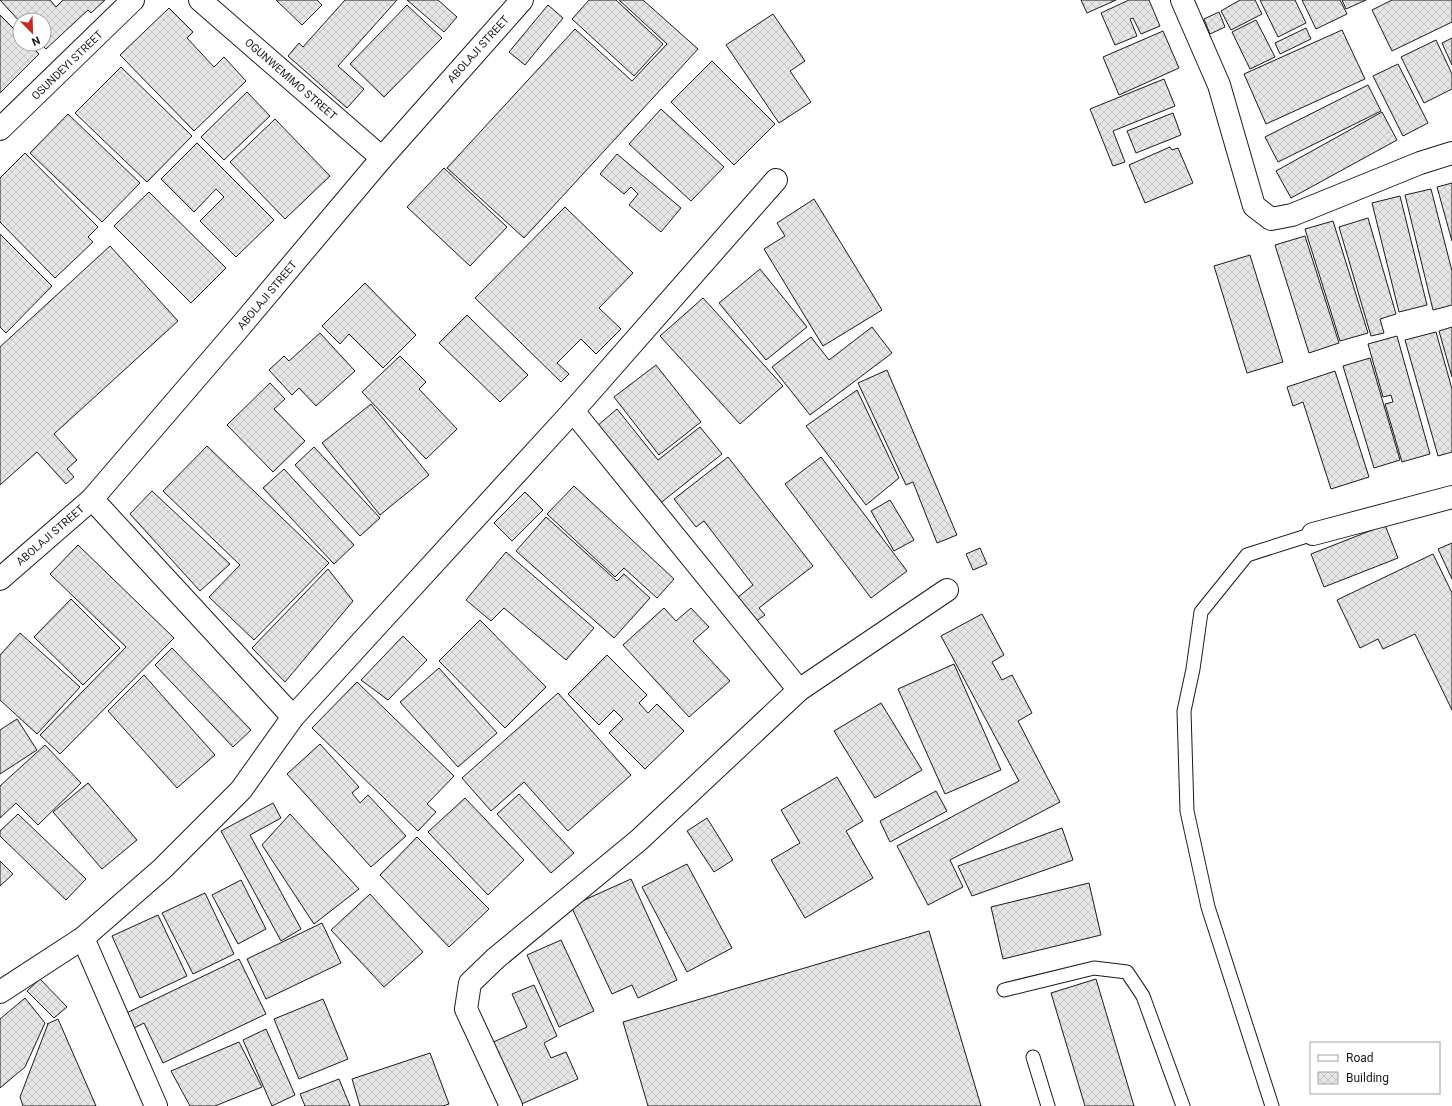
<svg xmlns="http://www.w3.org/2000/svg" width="1452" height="1106" viewBox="0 0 1452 1106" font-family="Roboto,sans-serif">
<defs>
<pattern id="building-cross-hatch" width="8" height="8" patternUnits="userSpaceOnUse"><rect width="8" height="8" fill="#e6e6e6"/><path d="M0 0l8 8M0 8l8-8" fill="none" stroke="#c5c5c5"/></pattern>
</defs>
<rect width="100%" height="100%" fill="#fff"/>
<!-- building -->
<g fill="url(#building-cross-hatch)" stroke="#1a1a1a">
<polygon points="0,0 50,0 56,7 63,0 105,0 91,13 88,10 46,49 41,44 44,44 44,20 20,20 20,22"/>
<polygon points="276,0 317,0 322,5 302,25"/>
<polygon points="345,0 397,0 338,66 364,89 347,108 288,56 299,43 303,47"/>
<polygon points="407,0 438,0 457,17 444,32"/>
<polygon points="589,0 616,0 663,44 634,76 572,19"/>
<polygon points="619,0 643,0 698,49 524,238 447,168 575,29 632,81 667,44"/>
<polygon points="1081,0 1116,0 1087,13"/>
<polygon points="1129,0 1149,0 1160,26 1141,34 1133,18 1130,19 1137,36 1115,45 1101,13"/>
<polygon points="1240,0 1255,0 1262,14 1231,30 1221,11"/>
<polygon points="1260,0 1295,0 1306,23 1278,37"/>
<polygon points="1302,0 1340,0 1347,14 1316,29"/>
<polygon points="1342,0 1366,0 1346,9"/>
<polygon points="1392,0 1452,0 1452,22 1392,51 1372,10"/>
<polygon points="407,5 442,38 384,97 350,64"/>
<polygon points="548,5 563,18 525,65 509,52"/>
<polygon points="169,8 193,32 187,38 214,67 224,57 246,81 194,131 120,55"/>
<polygon points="1219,12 1225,27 1210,34 1204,19"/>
<polygon points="773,14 805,61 790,71 811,102 779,123 726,45"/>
<polygon points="0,15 20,35 20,44 29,44 39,54 0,93"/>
<polygon points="1256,20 1275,57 1250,69 1232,32"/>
<polygon points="1306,28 1311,39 1280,54 1275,43"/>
<polygon points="1342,30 1365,79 1266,124 1244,74"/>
<polygon points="1163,31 1179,68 1119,95 1103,57"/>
<polygon points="1452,38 1452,65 1442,43"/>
<polygon points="1436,40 1452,74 1452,89 1424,103 1401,57"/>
<polygon points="712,61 775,124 734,165 671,102"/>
<polygon points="1398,64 1428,123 1403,136 1373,76"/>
<polygon points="121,67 192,136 147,182 75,113"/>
<polygon points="1164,79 1175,106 1113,131 1125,162 1113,166 1090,109"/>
<polygon points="1368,85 1381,111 1278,162 1265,137"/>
<polygon points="247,92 270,116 224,160 201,137"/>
<polygon points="661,109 724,167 691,201 629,144"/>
<polygon points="1382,112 1397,140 1291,198 1276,171"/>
<polygon points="1173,113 1181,135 1136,153 1127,131"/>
<polygon points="68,114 140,183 102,222 30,153"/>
<polygon points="275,119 330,176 285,219 230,162"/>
<polygon points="197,143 274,220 236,257 200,221 224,197 216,189 194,212 161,179"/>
<polygon points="1170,147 1172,150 1178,148 1193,183 1145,203 1129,165"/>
<polygon points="25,153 98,227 88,237 93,242 55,278 0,222 0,178"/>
<polygon points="617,154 681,208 661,232 629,205 638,194 631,187 624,194 600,174"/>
<polygon points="444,168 507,227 470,266 407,207"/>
<polygon points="1452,183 1452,241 1437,187"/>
<polygon points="1431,189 1452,271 1452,305 1433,310 1405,195"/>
<polygon points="149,192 226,268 191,303 114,226"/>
<polygon points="1400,196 1427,305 1399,312 1372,203"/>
<polygon points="814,199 882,310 823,346 764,249 785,236 777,223"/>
<polygon points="565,207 633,273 599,308 621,329 596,354 581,339 557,363 569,374 561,382 475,298"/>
<polygon points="1368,218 1396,314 1380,319 1384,333 1371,336 1339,227"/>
<polygon points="1333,221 1368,333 1340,341 1305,229"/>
<polygon points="0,234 52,286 6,333 0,327"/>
<polygon points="1305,236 1339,343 1309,353 1275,245"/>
<polygon points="110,246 178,321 54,434 77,460 67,469 74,477 66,484 37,452 0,485 0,347"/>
<polygon points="1250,255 1283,362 1247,373 1214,266"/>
<polygon points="760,269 807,327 766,360 719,303"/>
<polygon points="365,283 416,335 383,368 349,334 340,344 322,326"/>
<polygon points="703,298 783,386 740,424 660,336"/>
<polygon points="467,315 528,375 500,402 439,343"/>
<polygon points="872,327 892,353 810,415 772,367 811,337 829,360"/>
<polygon points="1452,327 1452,377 1439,331"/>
<polygon points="1436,332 1452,389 1452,452 1438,456 1405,340"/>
<polygon points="320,333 355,371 316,406 299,388 292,395 269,370 284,356 289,361"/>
<polygon points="1397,336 1430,454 1402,462 1385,404 1393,402 1391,395 1383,397 1368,344"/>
<polygon points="400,356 426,382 419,389 457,429 426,459 362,392"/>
<polygon points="1370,358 1400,460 1374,468 1343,366"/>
<polygon points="656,365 701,422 659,455 614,397"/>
<polygon points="887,370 957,535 937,543 913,482 906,485 858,383"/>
<polygon points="1335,371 1369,477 1331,489 1303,402 1293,406 1287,387"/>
<polygon points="270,383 285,399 274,409 305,441 273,472 227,425"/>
<polygon points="857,390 899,478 866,505 806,426"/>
<polygon points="371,404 429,475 380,515 322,443"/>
<polygon points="617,409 658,460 700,427 722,454 653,509 590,432"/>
<polygon points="207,446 329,563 254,640 209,597 240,565 163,491"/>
<polygon points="314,447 380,518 360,536 295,465"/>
<polygon points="728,457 813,566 759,608 765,615 755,622 737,598 753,585 704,521 696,527 674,499"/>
<polygon points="821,457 907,571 871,598 785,484"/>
<polygon points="284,469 354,545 334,564 263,488"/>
<polygon points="574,486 674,579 657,598 624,568 615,577 547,514"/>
<polygon points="152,491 230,564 200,591 130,514"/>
<polygon points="525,492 543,510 512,541 494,523"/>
<polygon points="890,500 914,540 894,551 871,511"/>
<polygon points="546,517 617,581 624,574 650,598 614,638 516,551"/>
<polygon points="1385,525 1398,558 1324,587 1311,554"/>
<polygon points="1452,543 1452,579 1438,549"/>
<polygon points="78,545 174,638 60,754 40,735 126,647 50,574"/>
<polygon points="980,548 987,564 973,570 966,554"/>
<polygon points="506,552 594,628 566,660 504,608 491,621 466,600"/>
<polygon points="1433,554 1452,593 1452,710 1415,634 1383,649 1378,639 1360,648 1337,600"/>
<polygon points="328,569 353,601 285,682 252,648"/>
<polygon points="71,599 120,648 83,685 34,637"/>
<polygon points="664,608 676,621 691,608 709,627 693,641 730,681 689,717 623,645"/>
<polygon points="982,614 1004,655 992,662 1002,680 1012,675 1032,713 1018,721 1060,802 950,860 963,887 928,905 897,846 1019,781 941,636"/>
<polygon points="480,620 546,687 505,728 439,661"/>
<polygon points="20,633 80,687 37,734 0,700 0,655"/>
<polygon points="403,636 427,660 388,700 361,680"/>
<polygon points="172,648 251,730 233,747 155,665"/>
<polygon points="607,655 647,695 639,703 648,713 657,704 684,731 645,769 609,733 623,719 614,710 599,725 568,694"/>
<polygon points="954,664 1001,770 945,794 898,689"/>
<polygon points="439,668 497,733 458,767 400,702"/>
<polygon points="144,675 215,755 177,788 108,711"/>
<polygon points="357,682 454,776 427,804 436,812 418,831 312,728"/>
<polygon points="558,693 631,775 568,831 524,782 491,811 462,778"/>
<polygon points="881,703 922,770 875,798 834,731"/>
<polygon points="17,719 37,750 0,774 0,730"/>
<polygon points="320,744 359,787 352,793 360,803 368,795 406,836 371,867 287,774"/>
<polygon points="45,745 81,783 38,825 16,803 0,818 0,786"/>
<polygon points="837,777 863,821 846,831 873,878 805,918 771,860 800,843 781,810"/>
<polygon points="88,783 137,840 102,869 53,812"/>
<polygon points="936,791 947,811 890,842 880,821"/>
<polygon points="519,794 574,853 551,873 497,814"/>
<polygon points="465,798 524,860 488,895 428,832"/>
<polygon points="273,803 281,818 250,835 301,929 281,941 221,831"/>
<polygon points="18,814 86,879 66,900 0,836 0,831"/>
<polygon points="290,814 359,889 314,924 262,845"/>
<polygon points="707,818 733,860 714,872 687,831"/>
<polygon points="1062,828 1073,860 972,896 958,866"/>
<polygon points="417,837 489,909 449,947 380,875"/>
<polygon points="0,861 13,874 0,886"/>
<polygon points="687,864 732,948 687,972 642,887"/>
<polygon points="631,879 677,980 638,998 632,985 612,994 571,906"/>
<polygon points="241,880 266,929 238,944 212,895"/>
<polygon points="1089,883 1101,935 1003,959 991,907"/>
<polygon points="205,893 234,954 193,974 162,913"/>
<polygon points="370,894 423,952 384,987 331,930"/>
<polygon points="158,915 187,976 140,998 112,936"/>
<polygon points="322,923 341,963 266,999 247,959"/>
<polygon points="929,931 981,1106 648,1106 623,1022"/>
<polygon points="561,940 594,1011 559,1027 527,955"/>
<polygon points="239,959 266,1014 163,1063 144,1023 126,1032 118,1017"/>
<polygon points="40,979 67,1007 54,1018 27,991"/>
<polygon points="1096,979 1134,1106 1085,1106 1051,993"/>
<polygon points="534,985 557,1036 544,1043 551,1058 566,1052 578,1079 517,1106 489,1044 527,1027 512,994"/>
<polygon points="25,998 45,1023 25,1067 0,1088 0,1019"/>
<polygon points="323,999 348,1059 299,1079 274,1019"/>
<polygon points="58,1019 96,1106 23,1106 20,1097 48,1024 47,1024"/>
<polygon points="266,1029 295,1095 272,1106 243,1040"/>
<polygon points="239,1042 262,1087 215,1106 190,1106 171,1071"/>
<polygon points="430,1053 449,1104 443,1106 360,1106 352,1079"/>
<polygon points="339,1079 350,1106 305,1106 300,1094"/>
</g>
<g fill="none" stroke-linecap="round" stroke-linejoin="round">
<!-- service casing -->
<g stroke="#1a1a1a" stroke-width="15">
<g id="service">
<polyline points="1004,990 1094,968 1127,972 1143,996 1183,1106"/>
<polyline points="1033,1057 1048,1106"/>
<polyline points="1272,1106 1208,907 1187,811 1184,711 1193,669 1201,612 1247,555 1313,534"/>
</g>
</g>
<!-- minor casing -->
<g stroke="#1a1a1a" stroke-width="24">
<g id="minor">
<polyline points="200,0 382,158"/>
<polyline points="1182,0 1219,85 1254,206 1271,219 1292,215 1420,163 1452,153"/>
<polyline points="0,129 133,0"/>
<polyline points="573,411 799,690"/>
<polyline points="92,499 293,717"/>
<polyline points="1313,534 1452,497"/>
<polyline points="0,579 92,499 239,328 382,158 522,0"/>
<polyline points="83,938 156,1106"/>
<polyline points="0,992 83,938 162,869 241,790 293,717 573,411 776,180"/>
<polyline points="511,1106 466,1009 470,983 496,958 639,840 799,690 947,590"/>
</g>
</g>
<!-- service -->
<use href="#service" stroke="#fff" stroke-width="13"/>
<!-- minor -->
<use href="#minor" stroke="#fff" stroke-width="22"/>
</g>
<g text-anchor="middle" stroke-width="3" stroke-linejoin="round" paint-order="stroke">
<!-- street labels -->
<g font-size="11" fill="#1a1a1a" stroke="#fff">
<text transform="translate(478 49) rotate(-48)" y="4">ABOLAJI STREET</text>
<text transform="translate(67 65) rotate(-44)" y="4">OSUNDEYI STREET</text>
<text transform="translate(291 79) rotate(41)" y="4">OGUNWEMIMO STREET</text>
<text transform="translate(267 295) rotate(-50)" y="4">ABOLAJI STREET</text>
<text transform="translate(50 535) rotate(-41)" y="4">ABOLAJI STREET</text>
</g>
</g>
<!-- legend -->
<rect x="1310" y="1042" width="130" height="52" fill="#ffffff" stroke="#a3a3a3"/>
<rect x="1318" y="1055" width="20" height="6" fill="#ffffff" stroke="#a3a3a3"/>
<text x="1346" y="1062" font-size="12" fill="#1a1a1a">Road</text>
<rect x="1318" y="1072" width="20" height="12" fill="url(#building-cross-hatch)" stroke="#a3a3a3"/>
<text x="1346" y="1082" font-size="12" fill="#1a1a1a">Building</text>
<!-- north arrow -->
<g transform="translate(32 32) rotate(157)"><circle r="19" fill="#ffffff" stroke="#a3a3a3"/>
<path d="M0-3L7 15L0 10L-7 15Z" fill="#c62828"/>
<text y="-6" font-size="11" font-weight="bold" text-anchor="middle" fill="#1a1a1a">N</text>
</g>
</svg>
